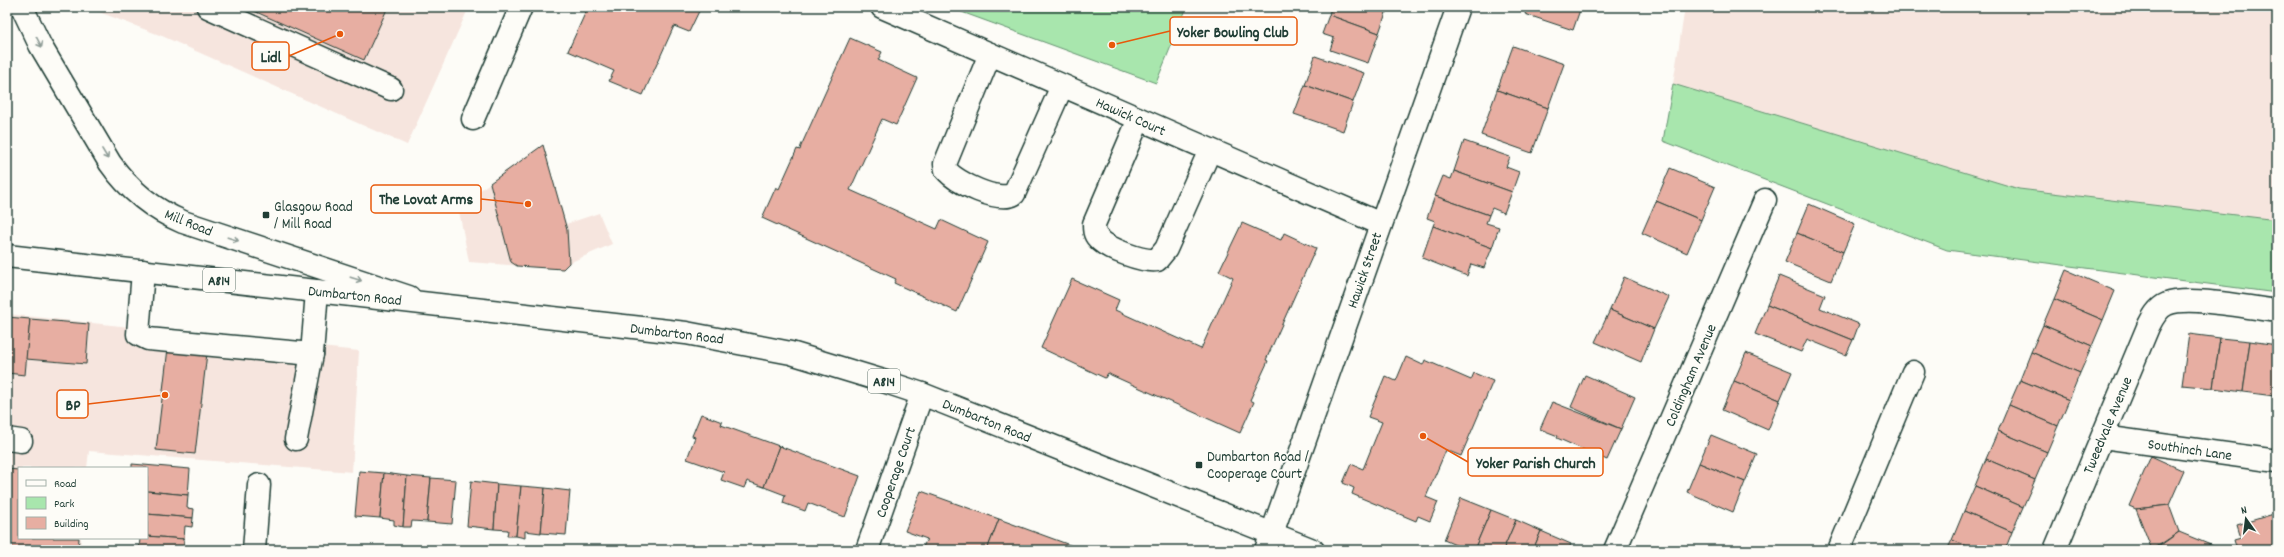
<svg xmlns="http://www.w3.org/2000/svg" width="2284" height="557" viewBox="0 0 2284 557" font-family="Dekko,sans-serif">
<rect width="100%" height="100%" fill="#fdfcf7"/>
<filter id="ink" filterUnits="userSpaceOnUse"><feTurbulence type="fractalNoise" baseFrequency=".025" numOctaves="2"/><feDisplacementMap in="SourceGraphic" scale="8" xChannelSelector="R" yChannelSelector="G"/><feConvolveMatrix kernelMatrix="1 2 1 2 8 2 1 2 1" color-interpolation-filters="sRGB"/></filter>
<g filter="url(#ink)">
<!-- built -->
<g fill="#f6e5de">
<polygon points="86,7 469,7 407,145 162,36"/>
<polygon points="1685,7 2277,7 2277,220 2019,189 1673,84"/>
<polygon points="543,145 566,224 599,213 612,244 569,263 563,269 469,262 458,206"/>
<polygon points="7,314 359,351 352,472 89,451 87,468 19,468 19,538 81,538 80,550 7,550"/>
</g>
<!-- green -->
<g fill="#a8e6ad" stroke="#649270">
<polygon points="948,7 1187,7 1156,83"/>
<polygon points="1673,84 2019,189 2277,220 2277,293 1947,250 1663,141"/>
</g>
<!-- building -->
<g fill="#e7aea2" stroke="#1f3d34">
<polygon points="245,7 388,7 364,60"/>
<polygon points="588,7 701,7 689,32 674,26 643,95 609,81 614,71 568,51"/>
<polygon points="1331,7 1388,7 1379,33 1329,15"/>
<polygon points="1527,7 1581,7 1573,30 1525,14"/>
<polygon points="1329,15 1379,33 1368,63 1330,50 1334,38 1322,34"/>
<polygon points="850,38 882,52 878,60 917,78 896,125 882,119 850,190 937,229 941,220 988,242 957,312 894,283 896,279 762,218 776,187 779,189 797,149 800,150 801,146"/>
<polygon points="1513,46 1564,64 1548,108 1497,90"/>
<polygon points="1315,56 1364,73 1353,102 1305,85"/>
<polygon points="1305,85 1353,102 1343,131 1294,114"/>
<polygon points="1497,90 1548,108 1532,153 1481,135"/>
<polygon points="1464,141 1510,157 1506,167 1519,172 1512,192 1454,171"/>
<polygon points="543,145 567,230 569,263 563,269 517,266 511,262 490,183"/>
<polygon points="1670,168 1715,187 1701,220 1656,201"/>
<polygon points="1454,171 1512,192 1504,213 1492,208 1489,215 1435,196 1443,176 1451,179"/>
<polygon points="1435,196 1489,215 1486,223 1499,227 1492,248 1433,226 1435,221 1427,218"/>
<polygon points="1656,201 1701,220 1687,253 1642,233"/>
<polygon points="1809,204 1855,224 1843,252 1797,233"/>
<polygon points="1242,223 1281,240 1284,233 1316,248 1266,360 1268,361 1250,400 1254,402 1240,433 1111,375 1108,373 1105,378 1041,348 1072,279 1119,300 1115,310 1201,349 1233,278 1219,271"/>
<polygon points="1433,226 1492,248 1484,268 1471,264 1467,276 1422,258"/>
<polygon points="1797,233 1843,252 1831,281 1785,262"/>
<polygon points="2066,270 2115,291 2103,320 2054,299"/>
<polygon points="1779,276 1825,295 1820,308 1859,324 1853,340 1767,305"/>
<polygon points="1624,277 1669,297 1654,329 1610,310"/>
<polygon points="2054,299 2103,320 2092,346 2043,325"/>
<polygon points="1767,305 1853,340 1846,355 1807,339 1801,352 1755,334"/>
<polygon points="1610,310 1654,329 1641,362 1595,342"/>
<polygon points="7,317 30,319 25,375 7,373"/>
<polygon points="30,319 89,324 86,364 26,359"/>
<polygon points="2043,325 2092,346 2080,373 2031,352"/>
<polygon points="2189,334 2220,338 2213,388 2182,385"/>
<polygon points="2220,338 2250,341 2243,392 2213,388"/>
<polygon points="2250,341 2277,345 2277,369 2274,396 2243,392"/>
<polygon points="168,348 207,353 195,454 156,450"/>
<polygon points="2031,352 2080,373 2069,400 2020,380"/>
<polygon points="1746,353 1792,372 1780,400 1734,381"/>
<polygon points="1406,357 1423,365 1425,360 1471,380 1474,373 1493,381 1461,456 1446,450 1426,497 1438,502 1430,521 1418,516 1416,521 1352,494 1354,488 1343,483 1351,464 1363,469 1382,422 1368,417 1385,376 1396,381"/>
<polygon points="2277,369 2277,396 2274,396"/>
<polygon points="1585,375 1635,397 1621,429 1571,407"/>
<polygon points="2020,380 2069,400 2058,426 2009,405"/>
<polygon points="1734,381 1780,400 1768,430 1722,410"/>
<polygon points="1552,402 1621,429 1607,460 1557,438 1558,436 1540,429"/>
<polygon points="2009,405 2058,426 2047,452 1998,431"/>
<polygon points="701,414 722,422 721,425 779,446 764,487 747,481 744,488 721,480 724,472 687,459 695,437 692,436"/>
<polygon points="1998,431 2047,452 2035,480 1986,459"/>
<polygon points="1711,435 1757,454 1745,482 1699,463"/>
<polygon points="779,446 860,476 845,517 808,503 805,511 783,503 785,495 764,487"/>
<polygon points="2151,456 2184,471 2169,505 2136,509 2129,506"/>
<polygon points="1986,459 2035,480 2023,507 1975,486"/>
<polygon points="1699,463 1745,482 1733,512 1687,492"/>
<polygon points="132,464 190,469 188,495 147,491 147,468 132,468"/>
<polygon points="7,469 19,470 19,538 79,538 78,550 7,550"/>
<polygon points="359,471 384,473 380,518 355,516"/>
<polygon points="384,473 407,476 403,527 394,525 394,520 380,518"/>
<polygon points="407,476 431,478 427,522 412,521 411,527 403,527"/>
<polygon points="431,478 456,480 452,524 427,522"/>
<polygon points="471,481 497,484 494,529 467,526"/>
<polygon points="497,484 521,486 516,536 507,536 508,530 494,529"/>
<polygon points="521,486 545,488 541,533 525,531 525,538 516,536"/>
<polygon points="1975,486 2023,507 2012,532 1964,511"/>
<polygon points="545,488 570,491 566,535 541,533"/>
<polygon points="147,491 188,495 187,508 194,509 193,518 147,514"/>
<polygon points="921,491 999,519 987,550 956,550 950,548 949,550 932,550 923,547 927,539 905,531"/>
<polygon points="1461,498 1491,510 1474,550 1467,550 1444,540"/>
<polygon points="2169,505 2179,532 2152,550 2136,509"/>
<polygon points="1491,510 1516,520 1503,550 1474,550"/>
<polygon points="1964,511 2012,532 2005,550 1977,550 1952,540"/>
<polygon points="2277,513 2277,550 2237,550 2234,540 2241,538 2237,525"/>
<polygon points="147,514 193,518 192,527 185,526 184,539 147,536"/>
<polygon points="999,519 1078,548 1077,550 987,550"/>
<polygon points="1516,520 1541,531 1533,550 1503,550"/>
<polygon points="1541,531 1571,544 1568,550 1533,550"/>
<polygon points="2179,532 2213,546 2211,550 2154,550"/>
<polygon points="147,536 184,539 183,550 139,550 140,538 147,538"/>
<polygon points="1952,540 1977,550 1947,550"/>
</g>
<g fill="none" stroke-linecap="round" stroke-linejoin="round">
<!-- minor casing -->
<g stroke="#1f3d34" stroke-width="25">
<g id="minor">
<path d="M22 7 40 45 110 163C129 190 152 209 183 222L409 297"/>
<polyline points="208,7 391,89"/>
<polyline points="882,7 1381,224"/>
<path d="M990 54 945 164 946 170C957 183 998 203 1014 194L1062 86"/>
<polyline points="473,119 521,7"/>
<path d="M1139 119 1094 224C1094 229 1094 234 1098 238 1107 249 1143 262 1157 260L1166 249 1210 150"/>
<polyline points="143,271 138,334 148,339 312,354"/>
<polyline points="2103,437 2277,461"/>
<polyline points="7,439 21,441"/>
<polyline points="296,439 312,354 317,291"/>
<polyline points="254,550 259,485"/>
<polyline points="867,550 922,394"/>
<polyline points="1266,550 1458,7"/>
<polyline points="1615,550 1765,200"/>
<polyline points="1839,550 1913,372"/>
<path d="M2055 550 2148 327C2152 319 2157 308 2167 304 2188 295 2252 308 2277 311"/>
</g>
</g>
<!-- major casing -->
<g stroke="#1f3d34" stroke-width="25">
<polyline id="major" points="7,256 686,333 791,353 880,380 922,394 1313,550"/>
</g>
<!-- minor -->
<use href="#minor" stroke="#fdfcf7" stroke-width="22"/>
<!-- major -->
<use href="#major" stroke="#fdfcf7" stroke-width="22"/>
</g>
<!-- one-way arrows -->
<defs><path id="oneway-shaft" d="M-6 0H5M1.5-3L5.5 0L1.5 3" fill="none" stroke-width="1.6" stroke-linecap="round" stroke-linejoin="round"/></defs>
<g stroke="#8e9c96">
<use href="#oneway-shaft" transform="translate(39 42) rotate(62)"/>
<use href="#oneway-shaft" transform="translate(105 154) rotate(59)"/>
<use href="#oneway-shaft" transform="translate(233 239) rotate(18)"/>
<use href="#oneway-shaft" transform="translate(356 279) rotate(18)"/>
</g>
</g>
<!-- markers -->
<g fill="#1f3d34" stroke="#fdfcf7" stroke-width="1.5">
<rect x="262" y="211" width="8" height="8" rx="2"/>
<rect x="1195" y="461" width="8" height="8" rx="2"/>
</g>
<g text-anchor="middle" stroke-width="3.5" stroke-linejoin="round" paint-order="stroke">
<!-- shield labels -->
<g fill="#fdfcf7" stroke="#62766e" stroke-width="1">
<rect x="203" y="268" width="32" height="24" rx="3"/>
<rect x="868" y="369" width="32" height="24" rx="3"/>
</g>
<g font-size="14" font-weight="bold" fill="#1f3d34">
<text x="219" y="285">A814</text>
<text x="884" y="386">A814</text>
</g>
<!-- street labels -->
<g font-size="15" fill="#1f3d34" stroke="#fdfcf7">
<text transform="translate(1131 116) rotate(24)" y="5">Hawick Court</text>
<text transform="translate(189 222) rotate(22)" y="5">Mill Road</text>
<text transform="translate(1364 270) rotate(-71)" y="5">Hawick Street</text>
<text transform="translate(355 295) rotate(6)" y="5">Dumbarton Road</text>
<text transform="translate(677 333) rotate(7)" y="5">Dumbarton Road</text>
<text transform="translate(1690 375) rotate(-67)" y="5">Coldingham Avenue</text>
<text transform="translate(987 420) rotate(22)" y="5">Dumbarton Road</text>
<text transform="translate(2107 425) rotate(-67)" y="5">Tweedvale Avenue</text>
<text transform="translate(2190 449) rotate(8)" y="5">Southinch Lane</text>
<text transform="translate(895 472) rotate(-71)" y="5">Cooperage Court</text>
</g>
<!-- poi labels -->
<g font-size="15" fill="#1f3d34" stroke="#fdfcf7" text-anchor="start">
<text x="274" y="211">Glasgow Road<tspan x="274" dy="17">/ Mill Road</tspan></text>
<text x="1207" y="461">Dumbarton Road /<tspan x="1207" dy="17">Cooperage Court</tspan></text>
</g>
</g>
<!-- callouts -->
<path fill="none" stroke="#e8590c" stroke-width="1.5" d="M1112 45L1170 31M340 34L289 56M528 204L481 199M165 395L88 404M1423 436L1468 462"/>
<g fill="#e8590c" stroke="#fdfcf7" stroke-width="1.5">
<circle cx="1112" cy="45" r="4"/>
<circle cx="340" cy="34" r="4"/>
<circle cx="528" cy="204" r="4"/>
<circle cx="165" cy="395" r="4"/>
<circle cx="1423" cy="436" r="4"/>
</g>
<g fill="#fdfcf7" stroke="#e8590c" stroke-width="1.5">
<rect x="1170" y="17" width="127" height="28" rx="4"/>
<rect x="252" y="42" width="37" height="28" rx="4"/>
<rect x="371" y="185" width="110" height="28" rx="4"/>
<rect x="57" y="390" width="31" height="28" rx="4"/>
<rect x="1468" y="448" width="135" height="28" rx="4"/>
</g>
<g font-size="16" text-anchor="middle" font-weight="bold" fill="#1f3d34">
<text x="1233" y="37">Yoker Bowling Club</text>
<text x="271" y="62">Lidl</text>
<text x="426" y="204">The Lovat Arms</text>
<text x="73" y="410">BP</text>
<text x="1536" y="468">Yoker Parish Church</text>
</g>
<!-- margin -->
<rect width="2284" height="557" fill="none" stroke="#fdfcf7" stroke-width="24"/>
<rect x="12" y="12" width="2260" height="533" fill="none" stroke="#1f3d34" stroke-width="1.5" filter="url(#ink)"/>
<!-- legend -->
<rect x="18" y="467" width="130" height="72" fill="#fdfcf7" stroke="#a4b0a9"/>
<rect x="26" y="480" width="20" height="6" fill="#fdfcf7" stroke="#a4b0a9"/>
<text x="54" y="487" font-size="12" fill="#1f3d34">Road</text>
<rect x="26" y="497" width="20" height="12" fill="#a8e6ad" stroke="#a4b0a9"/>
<text x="54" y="507" font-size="12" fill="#1f3d34">Park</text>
<rect x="26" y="517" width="20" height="12" fill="#e7aea2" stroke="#a4b0a9"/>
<text x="54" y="527" font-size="12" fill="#1f3d34">Building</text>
<!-- north arrow -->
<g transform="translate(2246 519) rotate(346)" stroke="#fdfcf7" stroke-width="3" paint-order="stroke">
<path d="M0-3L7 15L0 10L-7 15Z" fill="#1f3d34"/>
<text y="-6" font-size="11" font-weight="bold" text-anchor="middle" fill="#1f3d34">N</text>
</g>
</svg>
